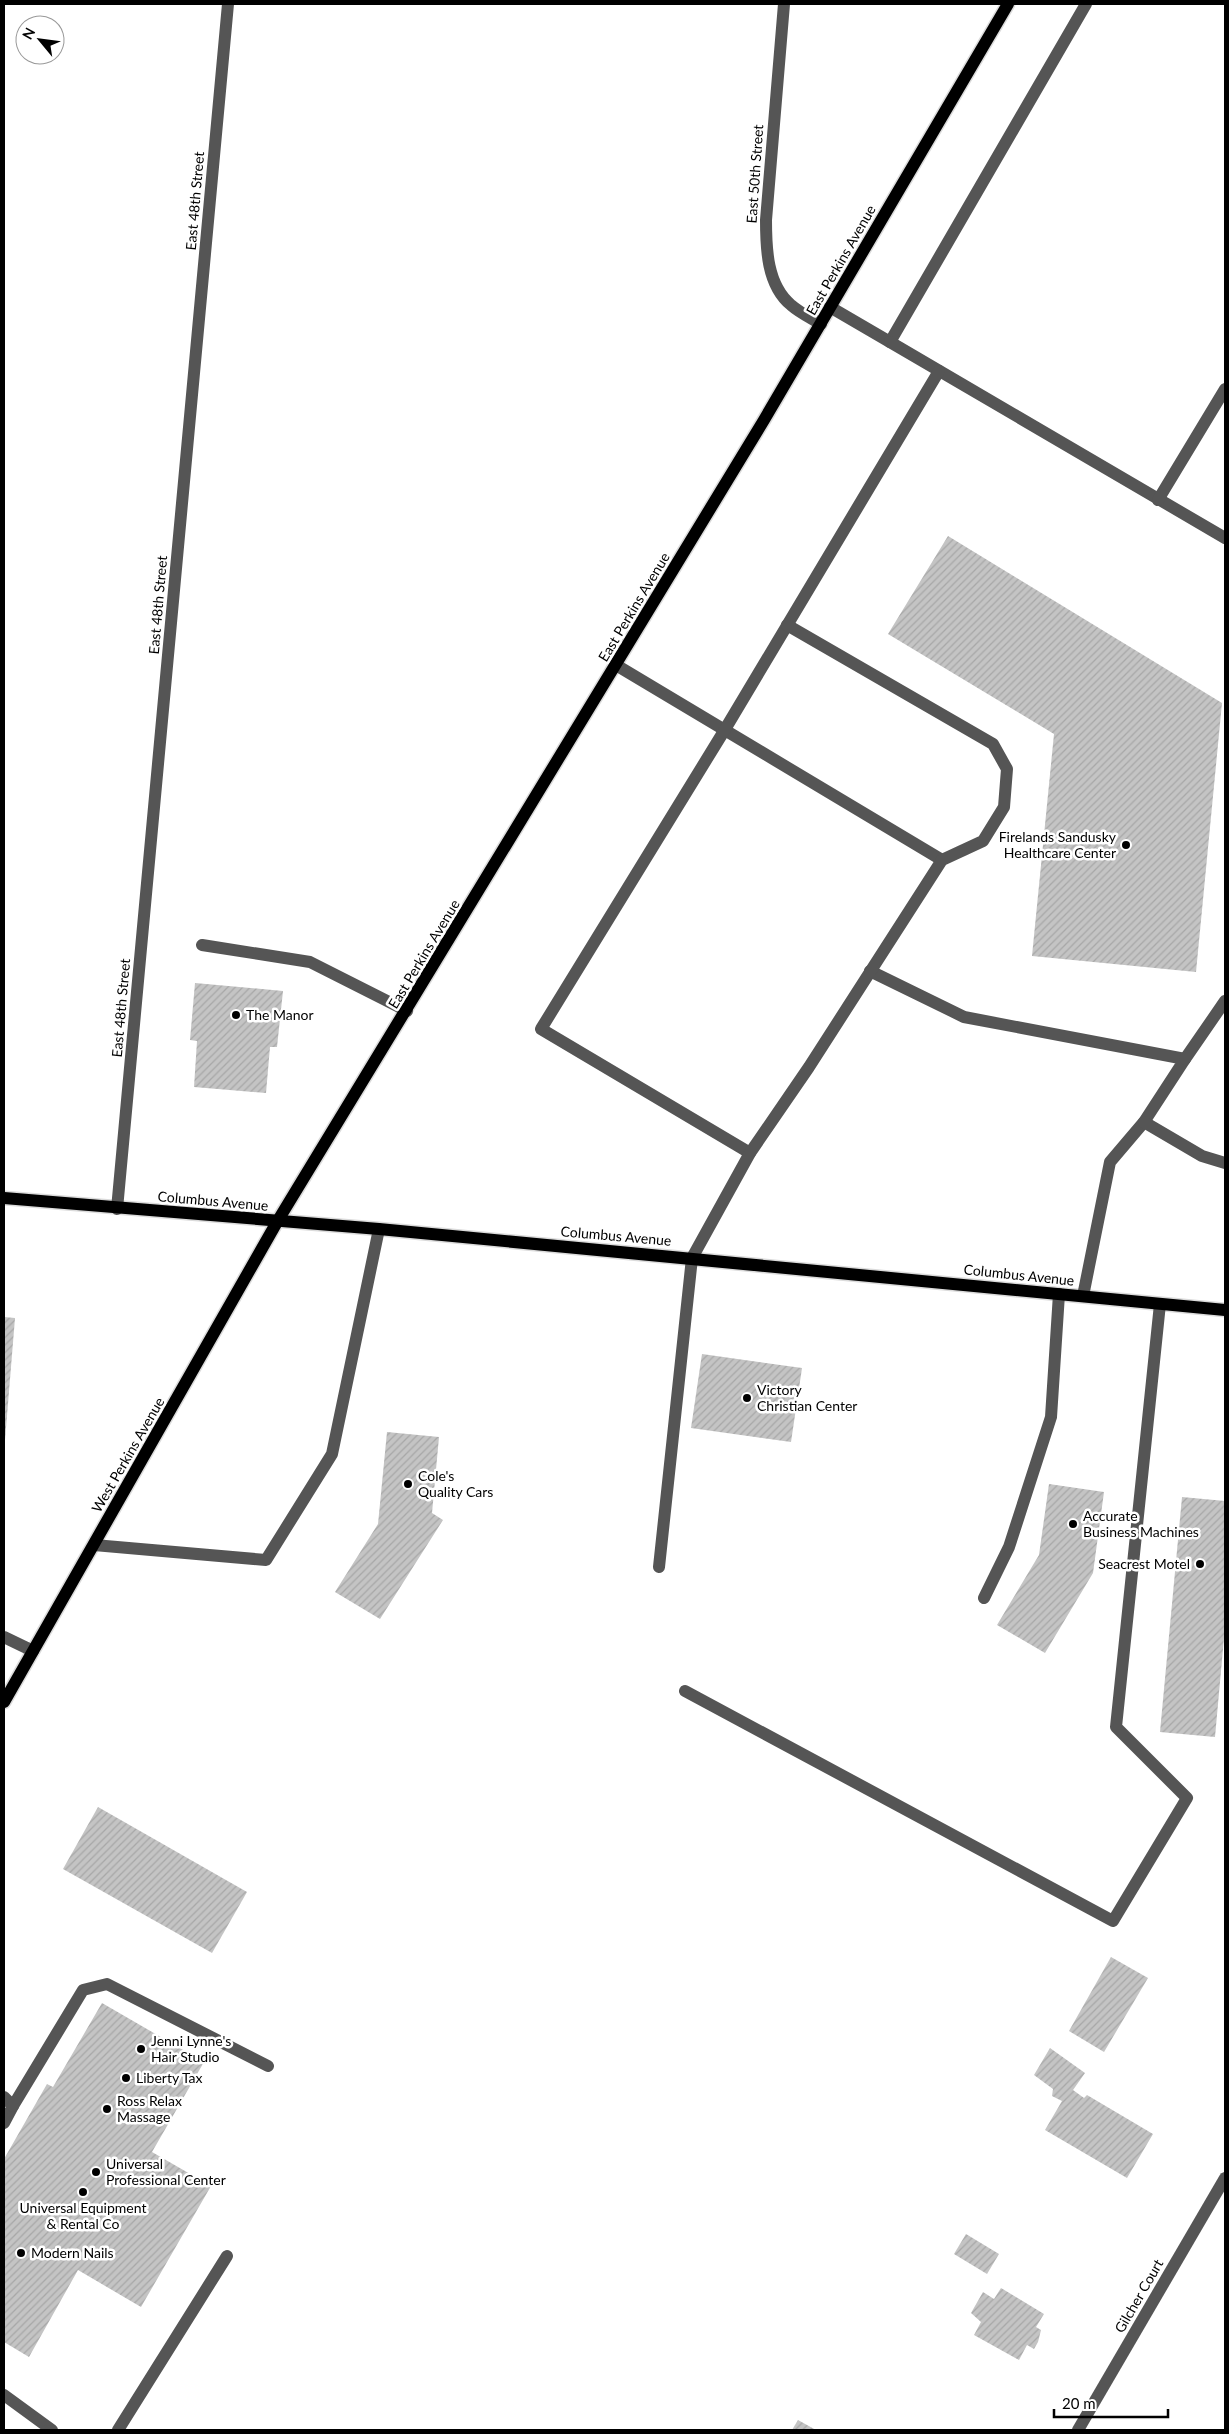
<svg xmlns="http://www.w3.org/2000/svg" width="1229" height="2434" viewBox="0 0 1229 2434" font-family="Lato,sans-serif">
<defs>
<pattern id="building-hatch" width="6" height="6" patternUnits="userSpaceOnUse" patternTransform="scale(1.25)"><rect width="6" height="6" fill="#c4c4c4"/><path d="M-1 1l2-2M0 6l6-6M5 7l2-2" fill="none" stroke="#a7a7a7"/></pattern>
</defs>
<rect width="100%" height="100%" fill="#fff"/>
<!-- building -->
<g fill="url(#building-hatch)">
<polygon points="948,536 1222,703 1196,972 1032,956 1054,734 888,634"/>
<polygon points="195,983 283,991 277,1047 270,1047 266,1093 194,1087 197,1041 190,1040"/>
<polygon points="4,1317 15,1318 5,1440 4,1440"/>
<polygon points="702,1354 802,1368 791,1442 691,1428"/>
<polygon points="387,1432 439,1437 432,1513 443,1520 380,1619 335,1592 378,1524"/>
<polygon points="1049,1484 1104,1492 1093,1573 1045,1653 997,1625 1039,1555"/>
<polygon points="1182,1497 1225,1501 1225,1627 1215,1737 1160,1732"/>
<polygon points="98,1807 247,1892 212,1953 63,1869"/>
<polygon points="1111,1957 1148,1978 1104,2052 1069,2031"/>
<polygon points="102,2003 204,2062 152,2152 211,2186 141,2307 78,2270 29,2357 4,2342 4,2159 47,2084 53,2087"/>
<polygon points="1050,2048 1085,2073 1073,2090 1084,2098 1087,2095 1153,2134 1127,2178 1045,2130 1062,2101 1052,2096 1053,2089 1034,2075"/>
<polygon points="966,2234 999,2254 987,2274 954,2254"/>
<polygon points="1001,2288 1044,2314 1036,2327 1041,2330 1038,2342 1034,2349 1027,2345 1019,2360 974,2335 981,2322 971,2313 983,2292 994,2299"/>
<polygon points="798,2420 816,2430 792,2430"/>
</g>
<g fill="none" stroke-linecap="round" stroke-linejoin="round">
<!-- major casing -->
<g stroke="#dbdbdb" stroke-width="15">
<g id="major">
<polyline points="4,1198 379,1229 1225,1310"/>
<polyline points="4,1702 277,1222 764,420 1008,4"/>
</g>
</g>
<!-- minor -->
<g stroke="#555" stroke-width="12">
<path d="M784 4 766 220C766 249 767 285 791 305 800 313 811 318 821 324"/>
<polyline points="830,307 890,342 1086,4"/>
<polyline points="890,342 1225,538"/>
<polyline points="1158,500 1225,389"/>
<polyline points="616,665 942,860"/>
<polyline points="202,945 310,962 407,1011"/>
<polyline points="870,971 964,1017 1185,1059 1144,1122 1110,1162 1083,1296"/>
<polyline points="1185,1059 1225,1001"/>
<polyline points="1144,1122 1202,1156 1225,1163"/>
<polyline points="750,1153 541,1029 724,731 939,371"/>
<polyline points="117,1209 228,4"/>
<polyline points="94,1545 266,1560 332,1454 379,1229"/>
<polyline points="659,1567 692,1258 750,1153 809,1067 942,860 983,841 1004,807 1007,769 993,744 787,625"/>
<polyline points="984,1598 1009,1547 1051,1417 1059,1294"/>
<polyline points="4,1637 33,1651"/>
<polyline points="685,1691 1113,1921 1187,1798 1116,1727 1160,1304"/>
<polyline points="4,2097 13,2106 4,2123"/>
<polyline points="13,2106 83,1990 107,1984 268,2066"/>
<polyline points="4,2395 52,2430"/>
<polyline points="118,2430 227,2256"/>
<polyline points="1078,2430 1225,2178"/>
</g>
<!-- major -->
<use href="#major" stroke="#000" stroke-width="12"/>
</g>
<!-- markers -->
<g fill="#000" stroke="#fff" stroke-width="2">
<circle cx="1126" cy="845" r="5"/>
<circle cx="236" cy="1015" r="5"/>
<circle cx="747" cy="1398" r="5"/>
<circle cx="408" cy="1484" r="5"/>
<circle cx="1073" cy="1524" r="5"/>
<circle cx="1200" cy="1564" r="5"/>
<circle cx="141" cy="2049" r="5"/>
<circle cx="126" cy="2078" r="5"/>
<circle cx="107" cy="2109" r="5"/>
<circle cx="96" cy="2172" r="5"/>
<circle cx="83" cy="2192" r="5"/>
<circle cx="21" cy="2253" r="5"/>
</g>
<g text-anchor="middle" stroke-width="5" stroke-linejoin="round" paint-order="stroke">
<!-- street labels -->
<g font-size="14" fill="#000" stroke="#fff">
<text transform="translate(755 174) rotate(-86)" y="5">East 50th Street</text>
<text transform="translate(195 201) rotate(-85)" y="5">East 48th Street</text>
<text transform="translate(841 260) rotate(-60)" y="5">East Perkins Avenue</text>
<text transform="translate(158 605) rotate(-85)" y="5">East 48th Street</text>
<text transform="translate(634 607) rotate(-59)" y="5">East Perkins Avenue</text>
<text transform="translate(424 954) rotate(-59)" y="5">East Perkins Avenue</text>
<text transform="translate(121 1008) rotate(-85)" y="5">East 48th Street</text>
<text transform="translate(213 1201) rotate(5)" y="5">Columbus Avenue</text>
<text transform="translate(616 1236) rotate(5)" y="5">Columbus Avenue</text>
<text transform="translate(1019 1275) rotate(6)" y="5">Columbus Avenue</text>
<text transform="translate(128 1455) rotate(-60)" y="5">West Perkins Avenue</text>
<text transform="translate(1139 2296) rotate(-60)" y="5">Gilcher Court</text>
</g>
<!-- poi labels -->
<g font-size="14" fill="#000" stroke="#fff" text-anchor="start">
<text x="1116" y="842" text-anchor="end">Firelands Sandusky<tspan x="1116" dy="16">Healthcare Center</tspan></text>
<text x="246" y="1020">The Manor</text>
<text x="757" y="1395">Victory<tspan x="757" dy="16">Christian Center</tspan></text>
<text x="418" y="1481">Cole's<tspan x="418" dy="16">Quality Cars</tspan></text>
<text x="1083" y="1521">Accurate<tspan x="1083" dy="16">Business Machines</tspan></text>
<text x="1190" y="1569" text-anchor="end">Seacrest Motel</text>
<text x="151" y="2046">Jenni Lynne's<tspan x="151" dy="16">Hair Studio</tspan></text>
<text x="136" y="2083">Liberty Tax</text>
<text x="117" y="2106">Ross Relax<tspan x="117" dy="16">Massage</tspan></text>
<text x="106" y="2169">Universal<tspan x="106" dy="16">Professional Center</tspan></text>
<text x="83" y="2213" text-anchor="middle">Universal Equipment<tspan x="83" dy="16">&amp; Rental Co</tspan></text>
<text x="31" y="2258">Modern Nails</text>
</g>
</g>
<!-- border -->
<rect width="1229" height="2434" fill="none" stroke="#000000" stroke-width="10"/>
<!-- north arrow -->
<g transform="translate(40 40) rotate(299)"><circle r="24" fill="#ffffff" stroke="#999999"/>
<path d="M0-4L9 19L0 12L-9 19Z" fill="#000000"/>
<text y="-8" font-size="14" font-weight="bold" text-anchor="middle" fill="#000000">N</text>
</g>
<!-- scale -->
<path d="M1054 2409v8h114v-8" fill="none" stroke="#000000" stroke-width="2.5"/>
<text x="1062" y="2409" font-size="15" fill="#000000" stroke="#ffffff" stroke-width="4" paint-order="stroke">20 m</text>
</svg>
